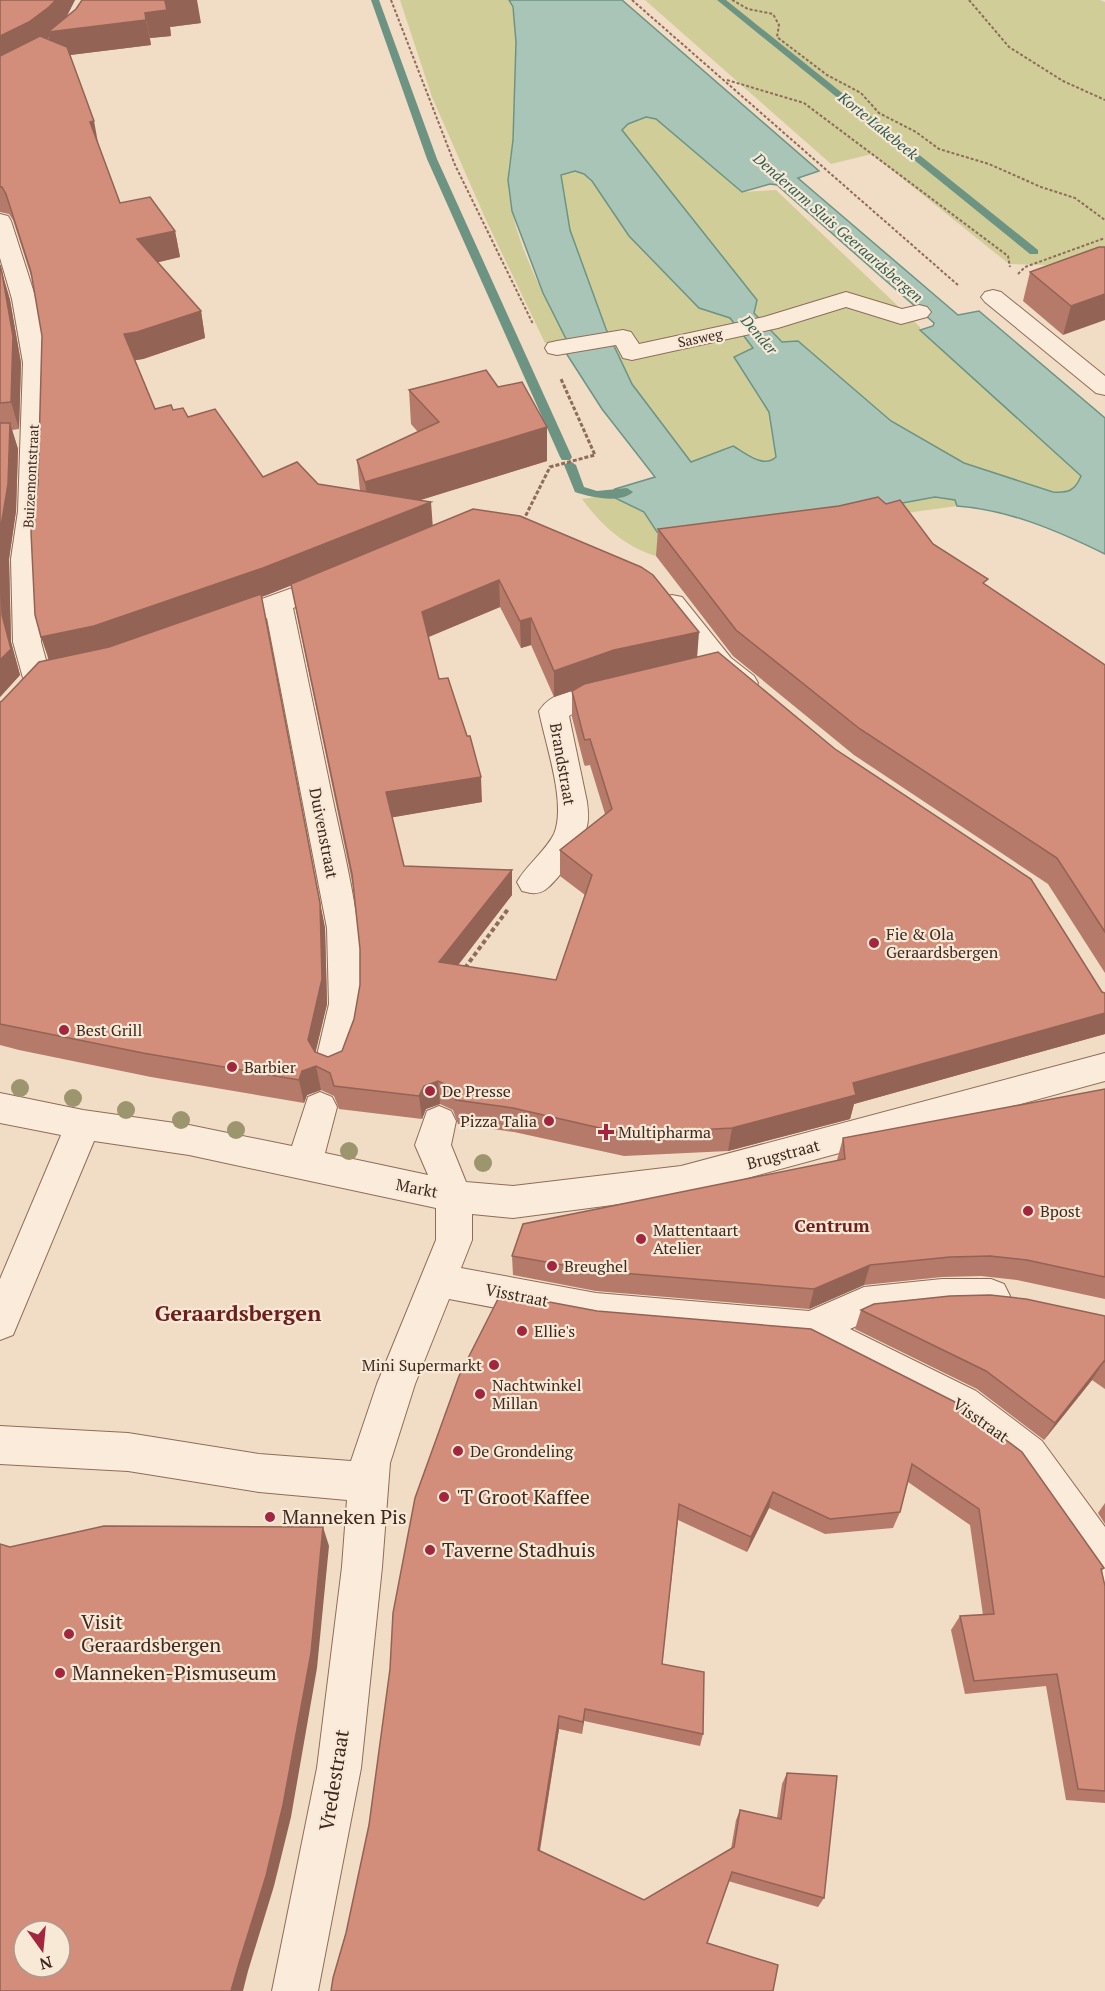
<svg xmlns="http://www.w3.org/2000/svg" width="1105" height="1991" viewBox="0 0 1105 1991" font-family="'PT Serif',serif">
<rect width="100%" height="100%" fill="#f1dcc6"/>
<!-- green -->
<g fill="#d1cd99">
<path d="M400 0H509C523 25 516 111 513 141 511 155 507 169 508 182 511 238 543 292 567 341L545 343 486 220 432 97Z"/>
<polygon points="645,0 1100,0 1105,2 1105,248 1046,265 1009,264 872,154 831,164"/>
<path d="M646 117 656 119 742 192 776 190 920 327V330L1081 477C1074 491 1068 493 1053 492L964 463 891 421 798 341 782 342 754 313 757 300 622 130 628 124Z"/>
<path d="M575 171 585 174 592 181 629 236 699 308 730 318 754 348 735 357 769 412 776 457C763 469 746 454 733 446L691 462 632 384 606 329 570 230 561 174Z"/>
<path d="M609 495 644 512 657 532 859 511 935 497 955 500 957 506 906 513 835 533 656 556C625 547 601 525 582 499Z"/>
</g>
<!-- water -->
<path fill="#a8c5b7" stroke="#6d9483" stroke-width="1.5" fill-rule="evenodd" d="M509 0H622L819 171 798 178 813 191 958 315 979 311 1105 418V554C1058 531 1010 510 957 506L955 500 935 497 859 511 667 538 657 532 644 512 609 495 615 489 655 477 602 409 566 353 567 341 543 293 512 211 508 180 513 140 516 42 513 7ZM646 117 656 119 742 192 770 184 777 185 934 323 933 326 920 330 1081 476C1075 491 1068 493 1053 492L964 463 891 421 798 341 782 342 754 313 757 300 622 130 628 124ZM575 171 584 174 592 181 629 236 699 308 730 318 753 348 734 357 769 412 776 457C763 469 746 453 733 446L691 462 632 384 606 329 570 230 561 175Z"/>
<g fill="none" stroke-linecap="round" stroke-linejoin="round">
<!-- stream -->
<g fill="#6d9483" fill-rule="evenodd">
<polygon points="371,0 379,0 437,159 572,457 570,460 562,460 560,457 427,159"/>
<polygon points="717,0 726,0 1038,250 1038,254 1030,254"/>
<path d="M570 461 576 465 584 487 597 491 627 488 633 492C620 504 590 497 575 492L564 465Z"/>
</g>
<!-- minor casing -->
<g stroke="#8e6c5a" stroke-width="2">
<g id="minor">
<polygon points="0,214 8,216 11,221 36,299 47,363 44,511 37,559 41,642 51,678 47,685 37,688 27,685 23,678 13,642 11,559 18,511 23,363 12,299 0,258"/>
<polygon points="993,290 1001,292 1105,376 1105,395 1096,393 985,302 981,297 985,292"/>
<polygon points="846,292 902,309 919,305 927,307 931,312 927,317 901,324 846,307 778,328 632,360 623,358 616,345 557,355 548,353 545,348 548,343 557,341 623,330 631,332 639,344 764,317"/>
<path d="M334 573 344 576 348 582 344 588 293 608C306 670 319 733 332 796 349 878 383 995 344 1074L332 1078 320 1074 315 1064 329 1004 327 928 267 618 222 634 212 631 208 624 212 617Z"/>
<path d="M672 595 682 597 731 658 754 676 758 683 754 690C747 692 743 694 736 691 713 682 672 626 658 604L662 597Z"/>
<path d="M615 681 625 684 629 691 625 698 583 708 569 716 587 802C588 810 589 818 587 826 583 844 560 879 545 890 537 895 530 893 522 891L517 882C527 864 545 852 554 834 567 804 545 743 539 711 553 688 592 686 615 681Z"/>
<path d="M1105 1053V1081L681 1196 513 1218 472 1214V1240L461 1268 596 1293 809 1311 864 1287 942 1279H991L1004 1284 1010 1296 1004 1308C984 1315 964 1312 943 1313 913 1314 877 1316 850 1329L976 1391 1042 1441 1105 1527V1586L1091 1580 1083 1564 1014 1467 948 1417 807 1345 596 1327 449 1299 415 1384 390 1463 382 1567 361 1768 318 1991H272L317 1768 342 1567 347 1500 259 1492 128 1471 0 1464V1426L128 1433 259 1454 351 1461 377 1384 436 1240V1208L189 1155 94 1141 13 1335 0 1340V1279L61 1135 0 1123V1093L83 1110 189 1125 292 1146 308 1097 320 1092 332 1097 337 1107 325 1153 428 1175 415 1145 427 1111 439 1106 451 1111 456 1121 451 1145 466 1182 513 1186 681 1166Z"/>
</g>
</g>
<!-- path-far2 -->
<g stroke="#8e6c5a" stroke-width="2" stroke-dasharray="3 2" stroke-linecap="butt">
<polyline points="391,0 455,165 533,324"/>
<polyline points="632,0 959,286"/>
<polyline points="732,0 748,9 773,14 779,25 777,37 827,75 861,93 879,113 916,132 939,149 989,164 1041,187 1075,198 1105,220"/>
<polyline points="969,0 1009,47 1063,81 1105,100"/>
<polyline points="727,80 804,103 1008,256 1010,267"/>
<polyline points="1018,274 1025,267 1105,238"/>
</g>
<!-- path-far1 -->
<polyline stroke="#8e6c5a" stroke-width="3" stroke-dasharray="4 2" stroke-linecap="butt" points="523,521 550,467 595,455 561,379"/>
<!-- path -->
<polyline stroke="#8e6c5a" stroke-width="4" stroke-dasharray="4.5 3" stroke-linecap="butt" points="465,968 508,909"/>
<!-- minor -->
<use href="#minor" fill="#fbebda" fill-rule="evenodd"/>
</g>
<!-- trees -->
<g fill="#9d956d">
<circle cx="20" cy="1088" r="9"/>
<circle cx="73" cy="1098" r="9"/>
<circle cx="126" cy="1110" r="9"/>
<circle cx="181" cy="1120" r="9"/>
<circle cx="236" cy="1130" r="9"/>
<circle cx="349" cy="1151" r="9"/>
<circle cx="483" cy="1163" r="9"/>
</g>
<!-- wall -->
<g fill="#b57a69" fill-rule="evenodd">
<path d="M0 0H75L66 17 76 9 201 23 170 27 171 36 150 38 151 45 70 55 99 148 120 203 175 231 180 257 157 262 201 311 205 338 143 359 135 360 155 409 173 410 188 417 263 477 318 484 360 491 357 460 418 432 411 424 409 390 547 461 419 500 432 526 697 657 1102 992 1105 993V1034L854 1104 850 1119 728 1151 624 1156 514 1132 458 1124 453 1110 440 1104 426 1109 422 1119 339 1109 334 1096 321 1090 307 1095 304 1103 151 1077 19 1050 0 1045V702L2 701 48 660 38 484 42 336 33 282 13 220 9 214 0 212ZM292 585 296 610 354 891 360 949V985L354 1019 342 1051 328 1057 315 1053 327 1004 325 928 261 597ZM500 607 521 648 531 645 554 697 572 691V717L584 764 585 766 590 765 605 814 560 850V876L585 895 556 980 458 965 512 895V870L404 866 392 817 482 802 439 679 428 637Z"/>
<polygon points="1099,247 1063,335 1023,301 1030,272"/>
<polygon points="0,265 10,300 21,363 19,429 12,430 18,449 16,511 9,559 11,642 20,675 0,697"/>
<polygon points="658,529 933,544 986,586 1105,665 1105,973 1048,884 854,755 733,656 656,556"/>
<polygon points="1105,1089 1105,1299 1017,1280 981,1276 942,1277 864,1285 809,1309 596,1291 513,1275 512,1256 837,1160 843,1138"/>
<polygon points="861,1310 1105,1316 1105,1389 1092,1380 1044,1440 977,1389 855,1329"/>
<polygon points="597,1311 811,1329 1104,1568 1102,1571 1105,1586 1105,1803 1066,1800 1046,1686 965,1694 951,1630 960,1616 983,1615 970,1525 908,1482 900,1512 893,1528 825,1534 769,1508 747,1552 678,1520 662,1664 703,1734 700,1746 584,1721 582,1734 559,1729 540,1851 644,1900 731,1849 736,1820 740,1810 777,1818 782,1784 787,1773 824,1898 818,1907 728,1881 331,1991"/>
<polygon points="1105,1503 1105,1524 1098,1513"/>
</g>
<!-- shaded-wall -->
<g fill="#936355">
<polygon points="56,0 75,0 63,24 146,20 151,45 54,57 49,37 35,47 0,65 0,36"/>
<polygon points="175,0 197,0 201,23 170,27 171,36 150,38 145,13 165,1"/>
<polygon points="94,121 99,148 90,122"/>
<polygon points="175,231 180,257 143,266 137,239"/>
<polygon points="2,273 10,300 21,363 19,429 11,402"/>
<polygon points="1105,294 1105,320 1063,335 1071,306"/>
<polygon points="201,311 205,338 143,359 130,361 124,334"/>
<polygon points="10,423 18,449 16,511 9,559 11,642 20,675 0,697 0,660 2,615 0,532"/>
<polygon points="547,427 547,461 369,516 365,482"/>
<polygon points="431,502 433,529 267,595 101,653 50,663 41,637"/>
<polygon points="499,580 500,607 424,639 422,612"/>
<polygon points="531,618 531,645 521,648 520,621"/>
<polygon points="699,632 697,659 613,677 554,697 554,671 614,650"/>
<polygon points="481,777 482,802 389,818 386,792"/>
<polygon points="512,870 512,895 442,986 439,962"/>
<polygon points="320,903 325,928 327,1004 313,1063 308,1040"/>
<polygon points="1105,1013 1105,1034 854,1104 850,1119 728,1151 732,1128 853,1083"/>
<polygon points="316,1066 321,1090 307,1095 304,1103 299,1080 302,1071"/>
<polygon points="438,1081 440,1104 426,1109 422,1119 419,1096 424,1086"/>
<polygon points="870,1265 864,1285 809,1309 814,1289"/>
<polygon points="1104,1361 1092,1380 1044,1440 1055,1423"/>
<polygon points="773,1492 769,1508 747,1552 751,1537"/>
<polygon points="323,1527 329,1546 317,1668 291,1817 274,1886 248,1971 243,1991 231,1991"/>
<polygon points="585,1709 584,1721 582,1734 583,1722"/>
<polygon points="559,1716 559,1729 538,1859 538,1850"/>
</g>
<!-- building -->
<g fill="#d28e7a" stroke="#936355" stroke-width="1.5" fill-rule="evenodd">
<polygon points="0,0 56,0 49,7 29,22 0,36"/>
<polygon points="82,0 175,0 165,1 167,10 145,13 146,20 48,32 76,9"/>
<polygon points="40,36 67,47 94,121 90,122 120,203 150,197 175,231 137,239 201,311 137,332 124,334 155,409 171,405 173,410 183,408 188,417 215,409 263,477 297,462 318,484 431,502 263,568 94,626 41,637 35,615 31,532 38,484 42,336 31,272 6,194 2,187 0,187 0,56"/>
<polygon points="1099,247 1105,247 1105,294 1071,306 1030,272"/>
<polygon points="0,265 2,273 13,336 11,402 0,403"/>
<polygon points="486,370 498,387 522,382 547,427 365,482 357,460 439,422 409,390"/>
<polygon points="0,423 10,423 8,484 0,532 2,615 11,649 0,660"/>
<polygon points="878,497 886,504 900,500 933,544 988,579 983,583 1105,665 1105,932 1057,858 860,729 736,630 658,529 839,506"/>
<polygon points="473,509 520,516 641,567 653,575 699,632 614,650 554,671 531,618 520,621 499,580 422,612 439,679 448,678 467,736 470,736 481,777 386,792 404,866 512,870 439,962 556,980 592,875 560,850 612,809 590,739 585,740 584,738 572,691 584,684 718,652 835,749 1031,879 1102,992 1105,993 1105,1013 853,1083 856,1095 732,1128 626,1134 513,1108 456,1100 451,1087 438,1081 424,1086 419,1096 334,1086 330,1073 316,1066 302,1071 299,1080 143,1053 0,1024 0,702 2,701 39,662 109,647 261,594 320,903 322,979 308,1040 315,1052 328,1057 342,1051 354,1019 360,985 360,949 352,874 291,584"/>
<polygon points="1105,1089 1105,1277 1027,1260 990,1256 950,1257 870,1265 814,1289 597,1271 512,1256 523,1224 845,1159 843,1138"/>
<polygon points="501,1293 597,1311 811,1329 955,1402 1022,1452 1104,1568 1101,1569 1105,1586 1105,1791 1078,1789 1057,1674 974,1681 960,1616 994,1614 979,1509 912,1464 900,1512 830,1519 773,1492 751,1537 679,1504 662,1664 704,1672 703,1734 585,1709 583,1722 559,1716 538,1850 644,1900 734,1847 740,1810 781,1819 787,1773 837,1776 824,1898 732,1872 707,1943 778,1965 773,1991 331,1991 333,1978 346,1933 369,1825 390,1669 393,1613 415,1498 459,1376"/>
<polygon points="990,1295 1026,1299 1105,1316 1105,1362 1104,1361 1055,1423 986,1371 861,1310 874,1304 950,1296"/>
<path d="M104 1526 323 1527 311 1653 283 1805 266 1876 239 1963 231 1991H0V1544L10 1547ZM24 1931H60V1967H24Z"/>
</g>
<!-- markers -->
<g fill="#a2263e" stroke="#f8e8d6" stroke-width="2">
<circle cx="874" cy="943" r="6"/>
<circle cx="64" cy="1030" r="6"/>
<circle cx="232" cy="1067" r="6"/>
<circle cx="430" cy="1091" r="6"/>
<circle cx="549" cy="1121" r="6"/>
<path d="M603 1123h6v6h6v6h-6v6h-6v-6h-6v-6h6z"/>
<circle cx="1028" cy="1211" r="6"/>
<circle cx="641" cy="1239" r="6"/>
<circle cx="552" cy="1266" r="6"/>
<circle cx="522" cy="1331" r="6"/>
<circle cx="494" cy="1365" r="6"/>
<circle cx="480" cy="1394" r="6"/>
<circle cx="458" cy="1451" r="6"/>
<circle cx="444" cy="1497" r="6"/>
<circle cx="270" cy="1517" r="6"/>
<circle cx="430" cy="1550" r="6"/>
<circle cx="69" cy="1634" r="6"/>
<circle cx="60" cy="1673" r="6"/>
</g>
<g text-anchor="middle" stroke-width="4.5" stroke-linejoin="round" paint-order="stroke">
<!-- far-street labels -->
<g font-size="14" fill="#3e281f" stroke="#f8e8d6">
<text transform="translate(700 338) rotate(-12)" y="5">Sasweg</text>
<text transform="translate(31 476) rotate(-87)" y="5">Buizemontstraat</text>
</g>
<!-- far-water labels -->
<g font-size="15" font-style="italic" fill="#2d5e52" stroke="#f8e8d6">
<text transform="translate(878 126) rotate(39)" y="5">Korte Lakebeek</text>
<text transform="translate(838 228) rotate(41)" y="5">Denderarm Sluis Geeraardsbergen</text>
<text transform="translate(759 335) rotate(49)" y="5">Dender</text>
</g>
<!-- street labels -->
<g font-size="16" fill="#3e281f" stroke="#f8e8d6">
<text transform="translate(563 764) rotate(80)" y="6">Brandstraat</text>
<text transform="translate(324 833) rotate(79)" y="6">Duivenstraat</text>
<text transform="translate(783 1154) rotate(-15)" y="6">Brugstraat</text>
<text transform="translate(417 1188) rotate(11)" y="6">Markt</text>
<text transform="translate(517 1295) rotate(11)" y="6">Visstraat</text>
<text transform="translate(981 1420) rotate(35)" y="6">Visstraat</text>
</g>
<!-- poi labels -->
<g font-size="16" fill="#3e281f" stroke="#f8e8d6" text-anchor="start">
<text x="886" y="940">Fie &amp; Ola<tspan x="886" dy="18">Geraardsbergen</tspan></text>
<text x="76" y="1036">Best Grill</text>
<text x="244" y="1073">Barbier</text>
<text x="442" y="1097">De Presse</text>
<text x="537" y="1127" text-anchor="end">Pizza Talia</text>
<text x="618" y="1138">Multipharma</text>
<text x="1040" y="1217">Bpost</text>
<text x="653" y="1236">Mattentaart<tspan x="653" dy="18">Atelier</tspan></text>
<text x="564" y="1272">Breughel</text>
<text x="534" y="1337">Ellie's</text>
<text x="482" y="1371" text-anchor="end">Mini Supermarkt</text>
<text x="492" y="1391">Nachtwinkel<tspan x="492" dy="18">Millan</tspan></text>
<text x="470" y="1457">De Grondeling</text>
</g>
<!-- neighbourhood labels -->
<g font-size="18" font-weight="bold" fill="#6d1d1b" stroke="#f8e8d6">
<text x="832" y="1232">Centrum</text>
</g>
<!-- near-poi labels -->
<g font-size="20" fill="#3e281f" stroke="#f8e8d6" text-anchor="start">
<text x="456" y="1504">'T Groot Kaffee</text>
<text x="282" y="1524">Manneken Pis</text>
<text x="442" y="1557">Taverne Stadhuis</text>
<text x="81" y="1629">Visit<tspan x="81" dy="23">Geraardsbergen</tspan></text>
<text x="72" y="1680">Manneken-Pismuseum</text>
</g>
<!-- near-street labels -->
<g font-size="20" fill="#3e281f" stroke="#f8e8d6">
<text transform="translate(334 1780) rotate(-81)" y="7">Vredestraat</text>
</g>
<!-- district labels -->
<g font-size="22" font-weight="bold" fill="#6d1d1b" stroke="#f8e8d6">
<text x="238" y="1321">Geraardsbergen</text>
</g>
</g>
<!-- north arrow -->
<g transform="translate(42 1949) rotate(165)"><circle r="28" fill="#f8e8d6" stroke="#ae9b8d" stroke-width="1.5"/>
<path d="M0-4.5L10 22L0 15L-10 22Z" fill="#a2263e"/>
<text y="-9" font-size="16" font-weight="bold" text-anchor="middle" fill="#3e281f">N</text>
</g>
</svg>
